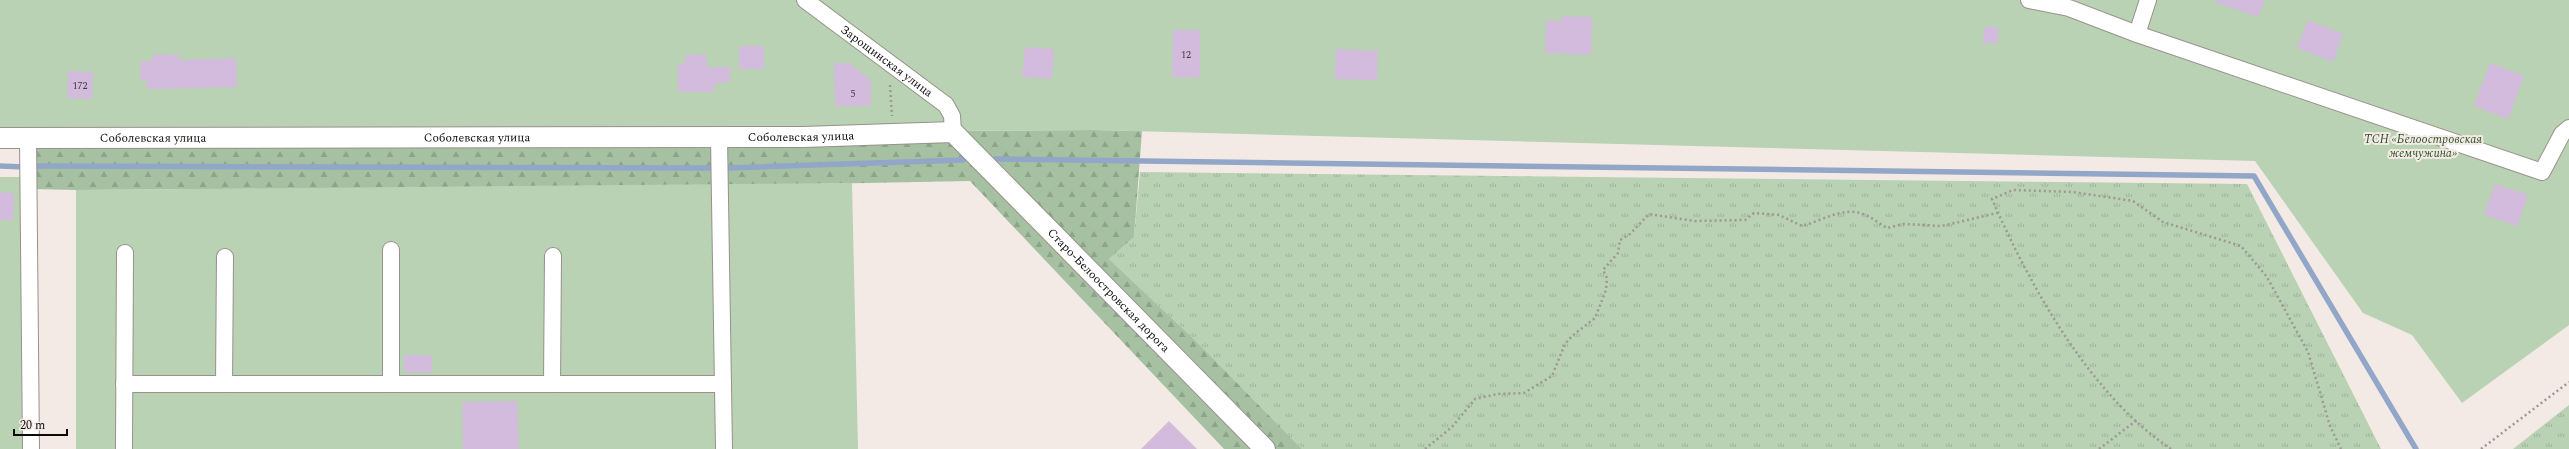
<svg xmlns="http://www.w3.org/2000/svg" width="2569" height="449" viewBox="0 0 2569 449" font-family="Spectral,serif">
<defs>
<pattern id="grass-tufts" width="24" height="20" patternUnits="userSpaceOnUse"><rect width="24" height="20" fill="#b8d2b3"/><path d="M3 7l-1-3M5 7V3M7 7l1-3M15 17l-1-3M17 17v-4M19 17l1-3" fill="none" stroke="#9db399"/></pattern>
<pattern id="forest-firs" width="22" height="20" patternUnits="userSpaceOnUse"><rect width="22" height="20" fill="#a6c1a1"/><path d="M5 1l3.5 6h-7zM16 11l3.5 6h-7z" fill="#8ea489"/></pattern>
</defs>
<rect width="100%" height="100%" fill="#f3eae6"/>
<!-- grass -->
<g fill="url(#grass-tufts)">
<polygon points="1140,172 2247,184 2381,449 1302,449 1195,340 1109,259 1134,237"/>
<polygon points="2569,405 2569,449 2513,449"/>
</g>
<!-- forest -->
<polygon fill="url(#forest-firs)" points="1094,130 1142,131 1134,237 1109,259 1195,340 1302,449 1224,449 970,181 715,186 76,190 32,189 32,138"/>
<!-- garden -->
<g fill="#b8d2b3">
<polygon points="0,0 2569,0 2569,325 2462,403 2412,335 2363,313 2255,161 1094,130 0,138"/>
<polygon points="0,177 21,177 22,449 0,449"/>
<polygon points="852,183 858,449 76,449 76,190"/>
</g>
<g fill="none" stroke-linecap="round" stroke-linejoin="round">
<!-- stream -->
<g stroke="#92a6c7" stroke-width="5.5">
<polyline points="995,159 2254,176 2416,449"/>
<polyline points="0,166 25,167"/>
<polyline points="31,166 710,168"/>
<polyline points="727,168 963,160"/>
</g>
</g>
<!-- building -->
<g fill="#d2bbdc">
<polygon points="2216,0 2265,0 2258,17 2215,2"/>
<polygon points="1562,16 1592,17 1591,55 1545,53 1546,20 1562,21"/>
<polygon points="2308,20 2343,34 2333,62 2297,48"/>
<polygon points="1984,27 1998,27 1998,43 1983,43"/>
<polygon points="1173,30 1200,30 1200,78 1172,77"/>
<rect x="739" y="46" width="25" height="23"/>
<polygon points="1025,47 1054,49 1052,79 1022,77"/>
<polygon points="1336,49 1378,51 1377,80 1335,79"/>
<polygon points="153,54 179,55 179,60 236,58 237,87 147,89 147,81 140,81 141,61 152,61"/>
<polygon points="706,54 707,67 730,67 730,82 716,83 713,92 678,92 678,65 686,62 685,55"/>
<polygon points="834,63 849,63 871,80 871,106 835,106"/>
<polygon points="2490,63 2524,76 2508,119 2474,106"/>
<polygon points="68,71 93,72 92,99 67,98"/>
<polygon points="2495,184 2528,195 2517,226 2484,215"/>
<polygon points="0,192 14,193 13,220 0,220"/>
<polygon points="404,355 432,355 431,373 404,372"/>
<polygon points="517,401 519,449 463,449 462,402"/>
<polygon points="1169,421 1197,449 1141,449"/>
</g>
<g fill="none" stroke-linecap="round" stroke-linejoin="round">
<!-- minor casing -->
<g stroke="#99918d" stroke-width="18">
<g id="minor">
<path id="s1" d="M805 0 946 105 952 116 953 132"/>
<polyline points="2029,0 2069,8 2137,34 2542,172 2562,134 2569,128"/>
<polyline points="2137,34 2148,0"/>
<polyline points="719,137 724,449"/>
<polyline points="28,138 31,449"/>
<polyline points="124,384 723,384"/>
<polyline points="224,384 225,257"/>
<polyline points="391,384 391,250"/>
<polyline points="552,384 553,256"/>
<polyline points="124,449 125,253"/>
</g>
</g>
<!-- tertiary casing -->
<g stroke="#99918d" stroke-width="22">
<g id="tertiary">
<path id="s2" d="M0 138 803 137 953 132 1265 449"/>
</g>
</g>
<!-- path -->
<g stroke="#9e9894" stroke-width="2.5" stroke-dasharray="2 3" stroke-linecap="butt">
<polyline points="890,85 892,116"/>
<path d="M1425 449 1452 427 1475 399 1497 394 1524 393 1552 376 1565 344 1572 336 1595 318 1606 290 1607 278 1603 270 1618 253 1620 240 1630 234 1649 214 1695 221 1745 220 1754 213 1779 215 1802 226C1821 221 1846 205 1865 215 1873 218 1880 224 1887 228L1903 224 1942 226 1997 213"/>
<polyline points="2099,449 2137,420"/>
<path d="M2171 449C2090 395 2030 286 1992 199L2013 190 2073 192 2133 201 2163 222 2241 246 2267 277 2308 352 2330 426 2341 449"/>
<polyline points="2481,449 2569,382"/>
</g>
<!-- minor -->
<use href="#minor" stroke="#fff" stroke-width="16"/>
<!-- tertiary -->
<use href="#tertiary" stroke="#fff" stroke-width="20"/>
</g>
<g text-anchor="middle" stroke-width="4" stroke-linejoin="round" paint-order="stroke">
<!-- number labels -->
<g font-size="10" fill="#3e373e">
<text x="1186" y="58">12</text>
<text x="80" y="89">172</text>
<text x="853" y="97">5</text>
</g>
<!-- street labels -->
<g font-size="12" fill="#0d0b09" stroke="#f3eae6">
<text dy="4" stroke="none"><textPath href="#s1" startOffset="102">Зарощинская улица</textPath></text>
<text dy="4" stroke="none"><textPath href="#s2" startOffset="801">Соболевская улица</textPath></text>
<text dy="4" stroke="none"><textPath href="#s2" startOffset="477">Соболевская улица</textPath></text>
<text dy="4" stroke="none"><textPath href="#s2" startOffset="153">Соболевская улица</textPath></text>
<text dy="4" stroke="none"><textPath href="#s2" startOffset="1175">Старо-Белоостровская дорога</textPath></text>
</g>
<!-- park labels -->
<g font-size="12" font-style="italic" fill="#2d5226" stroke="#f3eae6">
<text x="2423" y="143">ТСН «Белоостровская<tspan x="2423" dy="14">жемчужина»</tspan></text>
</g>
</g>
<!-- scale -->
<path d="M14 429v6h53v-6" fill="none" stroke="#0d0b09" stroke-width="2"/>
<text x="20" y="429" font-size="12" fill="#0d0b09" stroke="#f3eae6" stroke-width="3" paint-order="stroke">20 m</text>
</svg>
